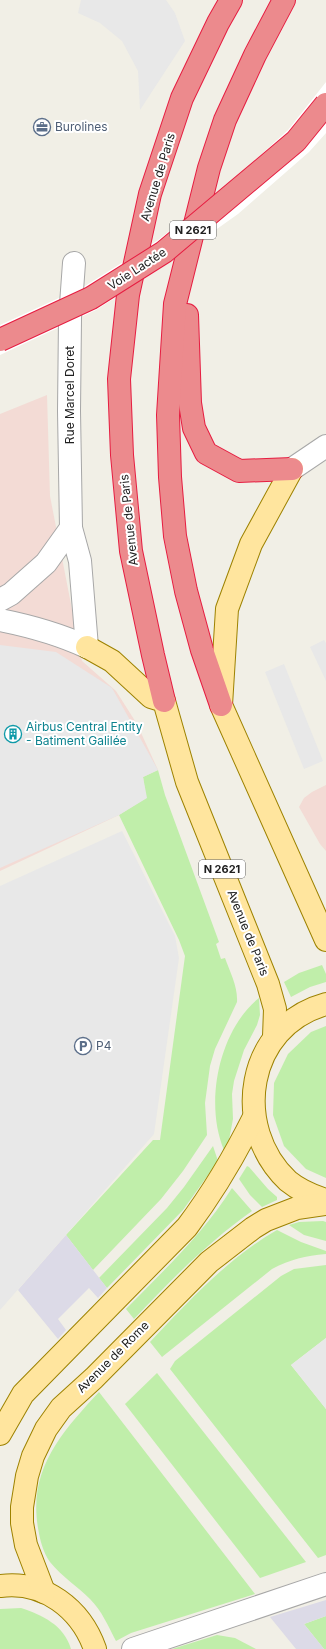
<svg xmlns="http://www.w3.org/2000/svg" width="326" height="1649" viewBox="0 0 326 1649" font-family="Inter,sans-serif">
<rect width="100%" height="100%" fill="#f1efe6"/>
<!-- commercial -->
<g fill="#f3dbd5">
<polygon points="47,395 50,496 82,661 116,691 137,724 158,770 143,777 147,798 119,815 0,871 0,414"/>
<polygon points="326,785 326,851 320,844 299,807 304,798 312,792"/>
</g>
<!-- grass -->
<g fill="#c0eeaa">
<path d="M158 770 165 795 219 942 216 944 221 959 225 958C230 972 238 987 237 1002L215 1049 210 1066 205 1103 207 1135 183 1171 161 1199 93 1270 66 1235 153 1140H160L185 956 179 940 119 815 146 798 143 777Z"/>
<polygon points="322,965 326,974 326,982 310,987 291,997 284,982 299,973"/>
<path d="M259 998 260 1015 257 1025 244 1050 234 1081 232 1094 233 1119 229 1140 224 1150C204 1103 219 1030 259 998Z"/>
<polygon points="326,1026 326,1178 306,1169 284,1146 273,1115 274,1083 288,1054 311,1032"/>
<polygon points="213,1146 218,1161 183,1210 107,1288 99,1278 167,1208 184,1187"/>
<polygon points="247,1166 249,1167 268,1189 277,1197 277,1200 262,1207 250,1195 239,1179"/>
<path d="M232 1188 252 1211C208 1242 171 1280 134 1319L126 1309C164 1270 203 1234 232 1188Z"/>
<polygon points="323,1221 326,1222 326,1241 304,1235 289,1225 299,1222"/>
<path d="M277 1230 301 1242 326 1251V1254C305 1256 291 1259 272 1269L162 1357 150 1342C189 1301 228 1258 277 1230Z"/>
<polygon points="326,1265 326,1338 291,1365 326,1409 326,1555 318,1558 170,1369 175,1361 281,1276 294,1269"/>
<polygon points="157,1373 306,1562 260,1578 125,1404"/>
<path d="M99 1392 255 1594 131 1633 116 1641C108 1626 102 1611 90 1599 77 1586 62 1577 50 1562 43 1552 40 1540 38 1528 28 1469 62 1432 99 1392Z"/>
<path d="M21 1608C42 1615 64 1625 71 1649H0V1609Z"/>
<polygon points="326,1616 326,1649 324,1649 304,1624"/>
<polygon points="217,1635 235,1638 256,1649 172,1649"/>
</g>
<!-- parking -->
<g fill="#e8e8e8">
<polygon points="81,0 166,0 175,13 185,41 140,110 138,71 122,41 100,23 78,13"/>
<polygon points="324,640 326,643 326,681 310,647"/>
<polygon points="0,645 56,652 112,688 158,770 143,777 147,798 119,815 0,868"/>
<polygon points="284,664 323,761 304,769 265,672"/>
<polygon points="122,831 175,936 179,958 154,1134 0,1310 0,886"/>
<polygon points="326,1338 326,1409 291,1365"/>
</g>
<!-- plaza -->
<g fill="#dcdae7">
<polygon points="66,1235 107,1288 98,1298 89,1288 58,1319 66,1330 58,1339 18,1290"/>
<polygon points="326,1600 326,1616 304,1624 324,1649 296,1649 270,1617"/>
</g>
<!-- pier -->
<polygon fill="#fff" points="326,82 326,133 309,152 238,214 169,263 96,310 0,355 0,325 85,286 158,240 222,190 288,130"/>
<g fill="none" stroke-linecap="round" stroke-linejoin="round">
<!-- street casing -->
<g stroke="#a7a7a7" stroke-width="24">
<g id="street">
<polyline points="292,469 326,446"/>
<polyline points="71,528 80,561 87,647"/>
<polyline points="0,600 11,594 46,563 71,528 69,411 70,318 74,263"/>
<path d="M0 620C30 626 59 634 87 647"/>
<polyline points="133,1649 326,1584"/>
</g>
</g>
<!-- primary casing -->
<g stroke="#9d8200" stroke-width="24">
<g id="primary">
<polyline points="292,469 251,544 227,609 221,705 326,940"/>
<polyline points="87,647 112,661 151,697 164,701 187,782 268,984 275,1009 274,1037"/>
<path d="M326 1004C246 1026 231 1127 288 1181 299 1190 313 1196 326 1200"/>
<path d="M0 1434 23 1394 187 1227C214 1191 234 1157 254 1117"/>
<path d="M0 1586C44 1580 81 1609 95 1649"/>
<polyline points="44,1592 26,1545 22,1523 22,1507 27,1476 33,1456 46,1429 61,1408 94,1378 209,1262 253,1228 266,1220 297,1208 326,1204"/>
</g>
</g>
<!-- highway casing -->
<g stroke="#e61d41" stroke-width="24">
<g id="highway">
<polyline points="187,315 190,403 194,428 206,453 239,471 292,469"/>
<polyline points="164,701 153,655 131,551 122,455 119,379 128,295 150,194 182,98 218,23 231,0"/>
<polyline points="221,705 202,650 186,591 175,536 170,477 168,415 175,304 209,168 225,120 255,55 284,0"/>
</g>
</g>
<!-- street -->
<use href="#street" stroke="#fff" stroke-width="22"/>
<!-- primary -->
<use href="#primary" stroke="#ffe59e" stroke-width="22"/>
<!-- highway -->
<use href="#highway" stroke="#ec8a8d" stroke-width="22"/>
<!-- highway-bridge casing -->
<g stroke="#e61d41" stroke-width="24" stroke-linecap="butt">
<polyline id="highway-bridge" points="0,340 91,298 164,252 296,141 326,104"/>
</g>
<!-- highway-bridge -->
<use href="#highway-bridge" stroke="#ec8a8d" stroke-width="22"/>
</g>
<!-- icons -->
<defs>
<g id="office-ring" transform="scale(0.9)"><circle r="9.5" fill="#fff" stroke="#5c6f8a" stroke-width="1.5"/><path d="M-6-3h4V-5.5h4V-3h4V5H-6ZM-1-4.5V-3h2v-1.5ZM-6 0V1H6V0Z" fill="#5c6f8a"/></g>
<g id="building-ring" transform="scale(0.9)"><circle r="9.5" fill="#fff" stroke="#0f9aa8" stroke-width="1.5"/><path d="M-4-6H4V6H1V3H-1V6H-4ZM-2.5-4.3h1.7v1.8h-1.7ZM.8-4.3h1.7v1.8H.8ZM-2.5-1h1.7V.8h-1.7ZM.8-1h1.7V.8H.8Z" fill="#0f9aa8"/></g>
<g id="parking-ring" transform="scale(0.9)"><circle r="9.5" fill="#fff" stroke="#5c6f8a" stroke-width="1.5"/><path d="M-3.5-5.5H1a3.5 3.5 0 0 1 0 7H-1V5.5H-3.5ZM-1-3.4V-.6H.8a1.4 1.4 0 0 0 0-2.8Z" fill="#5c6f8a"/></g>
</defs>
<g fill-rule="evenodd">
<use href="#office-ring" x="42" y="127"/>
<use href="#building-ring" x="13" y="734"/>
<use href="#parking-ring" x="83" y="1046"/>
</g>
<g text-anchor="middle" stroke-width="4" stroke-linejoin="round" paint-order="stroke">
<!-- shield labels -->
<g fill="#fff" stroke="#636363" stroke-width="1">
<rect x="170" y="221" width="46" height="18" rx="3"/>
<rect x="199" y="860" width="46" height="18" rx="3"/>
</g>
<g font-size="11" font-weight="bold" fill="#202020">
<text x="193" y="234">N 2621</text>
<text x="222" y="873">N 2621</text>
</g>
<!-- service labels -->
<g font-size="12" fill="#4e5e75" stroke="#fff" text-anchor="start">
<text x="55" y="131">Burolines</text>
<text x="96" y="1050">P4</text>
</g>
<!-- street labels -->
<g font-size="12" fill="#202020" stroke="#fff">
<text transform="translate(158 177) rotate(-73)" y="4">Avenue de Paris</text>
<text transform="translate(137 269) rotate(-33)" y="4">Voie Lactée</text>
<text transform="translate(70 395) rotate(-90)" y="4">Rue Marcel Doret</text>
<text transform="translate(129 520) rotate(-96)" y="4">Avenue de Paris</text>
<text transform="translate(248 933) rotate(68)" y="4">Avenue de Paris</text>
<text transform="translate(113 1357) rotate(-45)" y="4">Avenue de Rome</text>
</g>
<!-- culture labels -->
<g font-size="12" fill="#0d838f" stroke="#fff" text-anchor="start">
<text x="26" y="731">Airbus Central Entity<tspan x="26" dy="14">- Batiment Galilée</tspan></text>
</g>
</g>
</svg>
